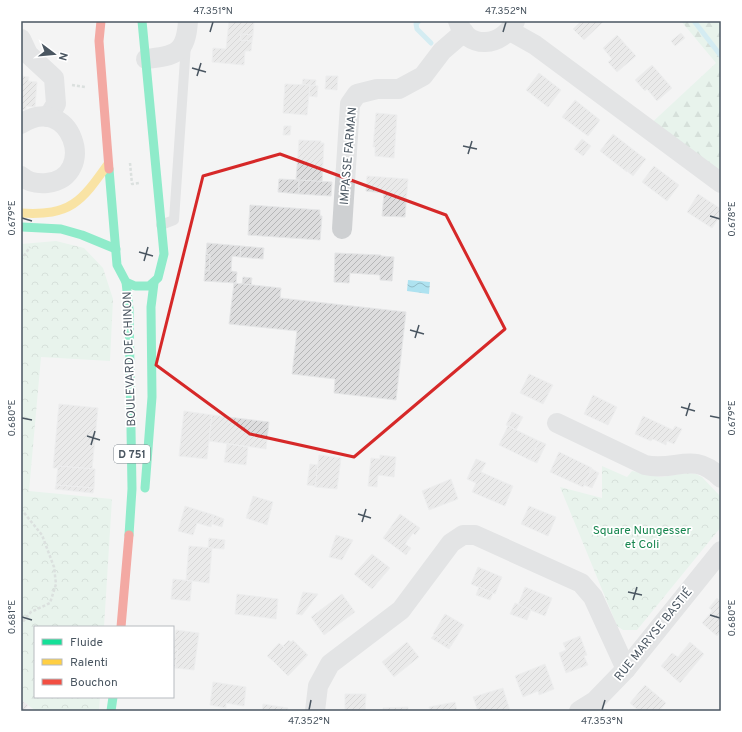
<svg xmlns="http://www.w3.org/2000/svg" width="742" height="732" viewBox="0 0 742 732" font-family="Overpass,sans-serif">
<defs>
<pattern id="forest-firs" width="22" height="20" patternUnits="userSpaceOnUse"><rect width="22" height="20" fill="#d9f2e3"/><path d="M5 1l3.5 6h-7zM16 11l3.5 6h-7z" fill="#b2c7bb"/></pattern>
<pattern id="park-crowns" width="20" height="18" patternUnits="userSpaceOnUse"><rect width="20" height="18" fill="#d9f2e3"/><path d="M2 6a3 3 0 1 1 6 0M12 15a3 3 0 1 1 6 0" fill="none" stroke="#b2c7bb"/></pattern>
<pattern id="water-waves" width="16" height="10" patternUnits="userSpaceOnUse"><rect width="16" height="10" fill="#aee2f0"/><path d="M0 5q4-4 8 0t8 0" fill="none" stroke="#90bac6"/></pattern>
<pattern id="building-hatch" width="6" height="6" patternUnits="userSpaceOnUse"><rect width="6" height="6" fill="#ddddde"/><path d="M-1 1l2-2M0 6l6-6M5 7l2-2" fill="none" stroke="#b5b6b7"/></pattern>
</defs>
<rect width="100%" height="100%" fill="#f4f4f4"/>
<!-- forest -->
<polygon fill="url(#forest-firs)" points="681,21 721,21 721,183 646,128 716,63"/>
<!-- park -->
<g fill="url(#park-crowns)">
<polygon points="56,241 84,248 103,268 113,299 110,361 41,357 29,491 112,499 104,627 35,627 35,697 100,697 99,711 36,711 21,700 21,244"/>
<polygon points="602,466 627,477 632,471 661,477 687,473 696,474 702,477 721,497 721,527 637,630 623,630 617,626 560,487 602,498"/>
</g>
<!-- water -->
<polygon fill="url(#water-waves)" points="408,280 430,282 429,294 407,291"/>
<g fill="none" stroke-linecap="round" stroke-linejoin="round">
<!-- stream -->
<g stroke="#aee2f0" stroke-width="5">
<polyline points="419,21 416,24 417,29 431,43"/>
<polyline points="694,21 721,56"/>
</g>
</g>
<!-- building -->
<g fill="url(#building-hatch)" stroke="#e5e6e7">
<polygon points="229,21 254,22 253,35 241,34 240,40 252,41 251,51 245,51 244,65 212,62 213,48 226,49"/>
<polygon points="581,21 604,21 584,40 573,29"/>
<polygon points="681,33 685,38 675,46 671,41"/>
<polygon points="241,34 253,35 252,41 240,40"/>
<polygon points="617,35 636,56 617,72 608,62 612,59 603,48"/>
<polygon points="652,65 672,88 657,101 647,89 645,91 635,80"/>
<polygon points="539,73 561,90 548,107 526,90"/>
<polygon points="21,76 29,77 28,81 37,82 35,107 26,106 26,110 21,109"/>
<polygon points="326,76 338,76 337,90 325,89"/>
<polygon points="303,79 316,80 315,86 302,85"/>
<polygon points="285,84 310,85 307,115 283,113"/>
<polygon points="310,85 318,86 317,97 309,96"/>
<polygon points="575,100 600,120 588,136 562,117"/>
<polygon points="376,113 397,115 394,158 375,156 375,147 373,147"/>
<polygon points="284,126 291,126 290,135 283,135"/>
<polygon points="613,134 640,155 627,172 600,151"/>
<polygon points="582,139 591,146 583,156 574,149"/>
<polygon points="299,140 321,141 321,143 324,143 322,182 296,180"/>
<polygon points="640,155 646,159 633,176 627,171"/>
<polygon points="654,166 679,185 667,201 642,182"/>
<polygon points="367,176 408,179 405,217 382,216 384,193 366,191"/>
<polygon points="279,179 299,180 299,194 278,192"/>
<polygon points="299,180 332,182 331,196 299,194"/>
<polygon points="698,194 721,209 721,215 712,228 687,212"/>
<polygon points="250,205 320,210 320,216 322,216 320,240 248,235"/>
<polygon points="207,243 241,246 240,257 232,256 231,271 237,272 236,283 204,281 205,270 209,271 210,255 206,254"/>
<polygon points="241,246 264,248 263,259 240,257"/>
<polygon points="335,253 381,255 381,256 394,257 392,281 380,280 380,275 350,273 349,283 334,282"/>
<polygon points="206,254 210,255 209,271 205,270"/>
<polygon points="243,277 252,278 251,285 242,284"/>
<polygon points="234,283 281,288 280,298 406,312 396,400 334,393 335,379 292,374 297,331 229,324"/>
<polygon points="529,374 553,385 543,404 520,393"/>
<polygon points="593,395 617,407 608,425 584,414"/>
<polygon points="59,404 98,408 92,469 58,466 57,468 53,468"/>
<polygon points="184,411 212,415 207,459 179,456"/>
<polygon points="512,412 523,417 516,430 506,425"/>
<polygon points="212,415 269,422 266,449 209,441"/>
<polygon points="643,416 673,430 675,426 682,429 674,444 667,441 666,445 653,439 651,441 635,434"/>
<polygon points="508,426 539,441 530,460 499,445"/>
<polygon points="539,441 546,444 537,463 530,460"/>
<polygon points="227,444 248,447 246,465 224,462"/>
<polygon points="559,452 592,468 583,487 550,472"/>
<polygon points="319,455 341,458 337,489 315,487"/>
<polygon points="380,455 396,457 394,477 378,475 377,487 368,486 371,458 380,459"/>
<polygon points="476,459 486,463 481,472 513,486 505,506 472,492 476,483 467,479"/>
<polygon points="310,464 318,465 315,486 307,485"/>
<polygon points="58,466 95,469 94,488 56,485"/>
<polygon points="592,469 599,473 592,488 584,485"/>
<polygon points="451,479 458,499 429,510 422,491"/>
<polygon points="56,485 94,488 93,493 55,489"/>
<polygon points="253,496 273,502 267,525 246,518"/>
<polygon points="185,506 214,515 211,527 197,523 193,535 178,531"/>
<polygon points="529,506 556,517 548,536 521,524"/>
<polygon points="400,514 420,528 415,535 413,533 405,544 411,548 406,555 383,538"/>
<polygon points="214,515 224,519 222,527 212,524"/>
<polygon points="336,535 353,540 342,560 329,557"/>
<polygon points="209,538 225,540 224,549 208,548"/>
<polygon points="189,546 212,548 209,583 186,580"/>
<polygon points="372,554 390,568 372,589 354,574"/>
<polygon points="478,567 502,577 495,594 471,584"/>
<polygon points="173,579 192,581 190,601 171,599"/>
<polygon points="479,587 493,593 490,600 476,595"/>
<polygon points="525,587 552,598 545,616 518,605"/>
<polygon points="303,592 318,594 302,615 296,614"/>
<polygon points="237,594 278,599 276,619 235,614"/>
<polygon points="342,594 355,612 324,635 311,617"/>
<polygon points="717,598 721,602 721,631 717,636 702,623 712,611 709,608"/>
<polygon points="515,603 531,610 527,620 510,614"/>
<polygon points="445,614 464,625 451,646 433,634"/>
<polygon points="176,630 199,633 194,670 175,668 178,650 173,649"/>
<polygon points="434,635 451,645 449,649 431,638"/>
<polygon points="580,636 587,655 584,656 588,665 566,673 559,653 566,650 563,643"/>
<polygon points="289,640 291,642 293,640 308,655 288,676 273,661 285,648 283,646"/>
<polygon points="407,642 419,657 394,677 382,662"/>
<polygon points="690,642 704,654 680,683 661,666 672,653 678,657"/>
<polygon points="279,643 285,648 273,661 267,656"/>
<polygon points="173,649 178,650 175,668 173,667"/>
<polygon points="545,664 554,689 539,695 538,691 523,697 515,676"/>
<polygon points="213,682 246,687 244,706 226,703 226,708 210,705"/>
<polygon points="645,685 666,703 659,711 639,711 630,703"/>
<polygon points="503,688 510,711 478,711 473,697"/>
<polygon points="345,694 366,694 365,711 345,711"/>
<polygon points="21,700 28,705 24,711 21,711"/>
<polygon points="455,702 457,711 430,711 429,707"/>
<polygon points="263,704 288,708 287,711 262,711"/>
<polygon points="408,707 408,711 383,711 383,708"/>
</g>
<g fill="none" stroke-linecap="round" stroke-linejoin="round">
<!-- path -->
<g stroke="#bcc7c4" stroke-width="2.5" stroke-dasharray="3 2" stroke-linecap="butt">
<polyline points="72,85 85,87"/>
<polyline points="130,163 132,184 139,183"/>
<polyline points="21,260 30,247"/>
<polyline points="21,509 42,535 54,567 56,584 50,603 31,612 21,624"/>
</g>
<!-- lane -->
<polyline stroke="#ced0d2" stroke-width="10" points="161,225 174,220 186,44"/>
<!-- street -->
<g stroke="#ced0d2" stroke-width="20">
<path d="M458 21C467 51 503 47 515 21"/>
<polyline points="510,31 535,45 721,183"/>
<polyline points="21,39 28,54 54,78 56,104 48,117"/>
<path d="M146 59C176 56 186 53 188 21"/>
<path d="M21 124C71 91 99 177 47 183 37 184 28 182 21 176"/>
<polyline points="342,229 350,104 357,94 377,89 399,89 423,76 442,51 464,32"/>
<path d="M557 423 645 465C676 472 693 450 721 478"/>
<polyline points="315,711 318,686 330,664 401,610 451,543 463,535 475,535 581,583 593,597 626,669"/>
<polyline points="579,711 595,701 626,669 721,551"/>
</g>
<!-- fast -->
<g stroke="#16e098" stroke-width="9">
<polyline points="109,169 117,265 126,282 135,286 149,286 158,278 164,254 142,21"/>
<polyline points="22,227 61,229 82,235 116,249"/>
<polyline points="126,282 129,309 132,489 129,535"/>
<polyline points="145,488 152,397 151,307 154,283"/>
<polyline points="111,711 113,697"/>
</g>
<!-- slow -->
<path stroke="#ffcf43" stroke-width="9" d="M21 213C71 216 81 202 108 164"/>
<!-- jam -->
<g stroke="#f24e42" stroke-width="9">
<polyline points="101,21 99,41 109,169"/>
<polyline points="121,627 129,535"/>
</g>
</g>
<!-- marked area -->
<path d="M0 0H742V732H0ZM280 154 446 215 505 329 354 457 250 434 156 365 203 176Z" fill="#f4f4f4" fill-opacity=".55" fill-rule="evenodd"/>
<path fill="none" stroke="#d62828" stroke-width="3" stroke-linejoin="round" d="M280 154 446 215 505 329 354 457 250 434 156 365 203 176Z"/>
<!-- ticks -->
<path fill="none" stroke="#4a5661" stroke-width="1.5" d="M210 32 213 22M503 32 506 22M192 68 206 72M197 76 201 63M463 146 477 149M468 154 472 141M710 216 720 219M22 218 32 221M139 252 153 256M144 261 148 247M410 330 424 334M415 338 419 325M681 407 695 411M686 416 690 403M710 416 720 418M22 418 32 420M87 436 100 440M91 445 95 431M358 514 371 518M362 522 366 509M628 592 642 595M633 600 637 587M710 615 720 618M22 617 32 620M309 710 311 700M602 710 605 700"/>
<g text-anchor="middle" stroke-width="3.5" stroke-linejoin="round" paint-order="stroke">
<!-- shield labels -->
<rect fill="#fff" stroke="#808990" stroke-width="1" x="114" y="445" width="36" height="18" rx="3"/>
<g font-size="11" font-weight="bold" fill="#4a5661">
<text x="132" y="458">D 751</text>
</g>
<!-- street labels -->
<g font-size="12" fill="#4a5661" stroke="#fff">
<text transform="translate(348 156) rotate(-85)" y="4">IMPASSE FARMAN</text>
<text transform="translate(129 359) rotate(-92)" y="4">BOULEVARD DE CHINON</text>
<text transform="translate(653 634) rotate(-51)" y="4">RUE MARYSE BASTIÉ</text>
</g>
<!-- park labels -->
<g font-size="12" fill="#17864f" stroke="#fff">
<text x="642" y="534">Square Nungesser<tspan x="642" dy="14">et Coli</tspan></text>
</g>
</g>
<!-- border -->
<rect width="742" height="732" fill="none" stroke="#ffffff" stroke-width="44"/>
<!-- legend -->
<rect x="34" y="626" width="140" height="72" fill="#ffffff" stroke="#b7bbc0"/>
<rect x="42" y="639" width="20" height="6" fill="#16e098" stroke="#b7bbc0"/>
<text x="70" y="646" font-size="12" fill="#4a5661">Fluide</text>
<rect x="42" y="659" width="20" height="6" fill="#ffcf43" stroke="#b7bbc0"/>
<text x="70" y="666" font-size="12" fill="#4a5661">Ralenti</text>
<rect x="42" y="679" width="20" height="6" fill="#f24e42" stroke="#b7bbc0"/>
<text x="70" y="686" font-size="12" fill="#4a5661">Bouchon</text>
<!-- north arrow -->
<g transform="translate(54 54) rotate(106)" stroke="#ffffff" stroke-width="3" paint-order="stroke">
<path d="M0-3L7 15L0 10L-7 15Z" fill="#4a5661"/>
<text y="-6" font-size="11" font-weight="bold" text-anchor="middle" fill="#4a5661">N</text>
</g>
<rect x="22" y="22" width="698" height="688" fill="none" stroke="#4a5661" stroke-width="1.5"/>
<g font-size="10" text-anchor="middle" fill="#4a5661">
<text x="213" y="14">47.351°N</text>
<text x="506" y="14">47.352°N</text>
<text transform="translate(11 218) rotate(-90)" y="4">0.679°E</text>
<text transform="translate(731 219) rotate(-90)" y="4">0.678°E</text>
<text transform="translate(11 418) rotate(-90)" y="4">0.680°E</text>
<text transform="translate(731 418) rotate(-90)" y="4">0.679°E</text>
<text transform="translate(11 617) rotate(-90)" y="4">0.681°E</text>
<text transform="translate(731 618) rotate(-90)" y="4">0.680°E</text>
<text x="309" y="724">47.352°N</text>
<text x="602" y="724">47.353°N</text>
</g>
</svg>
